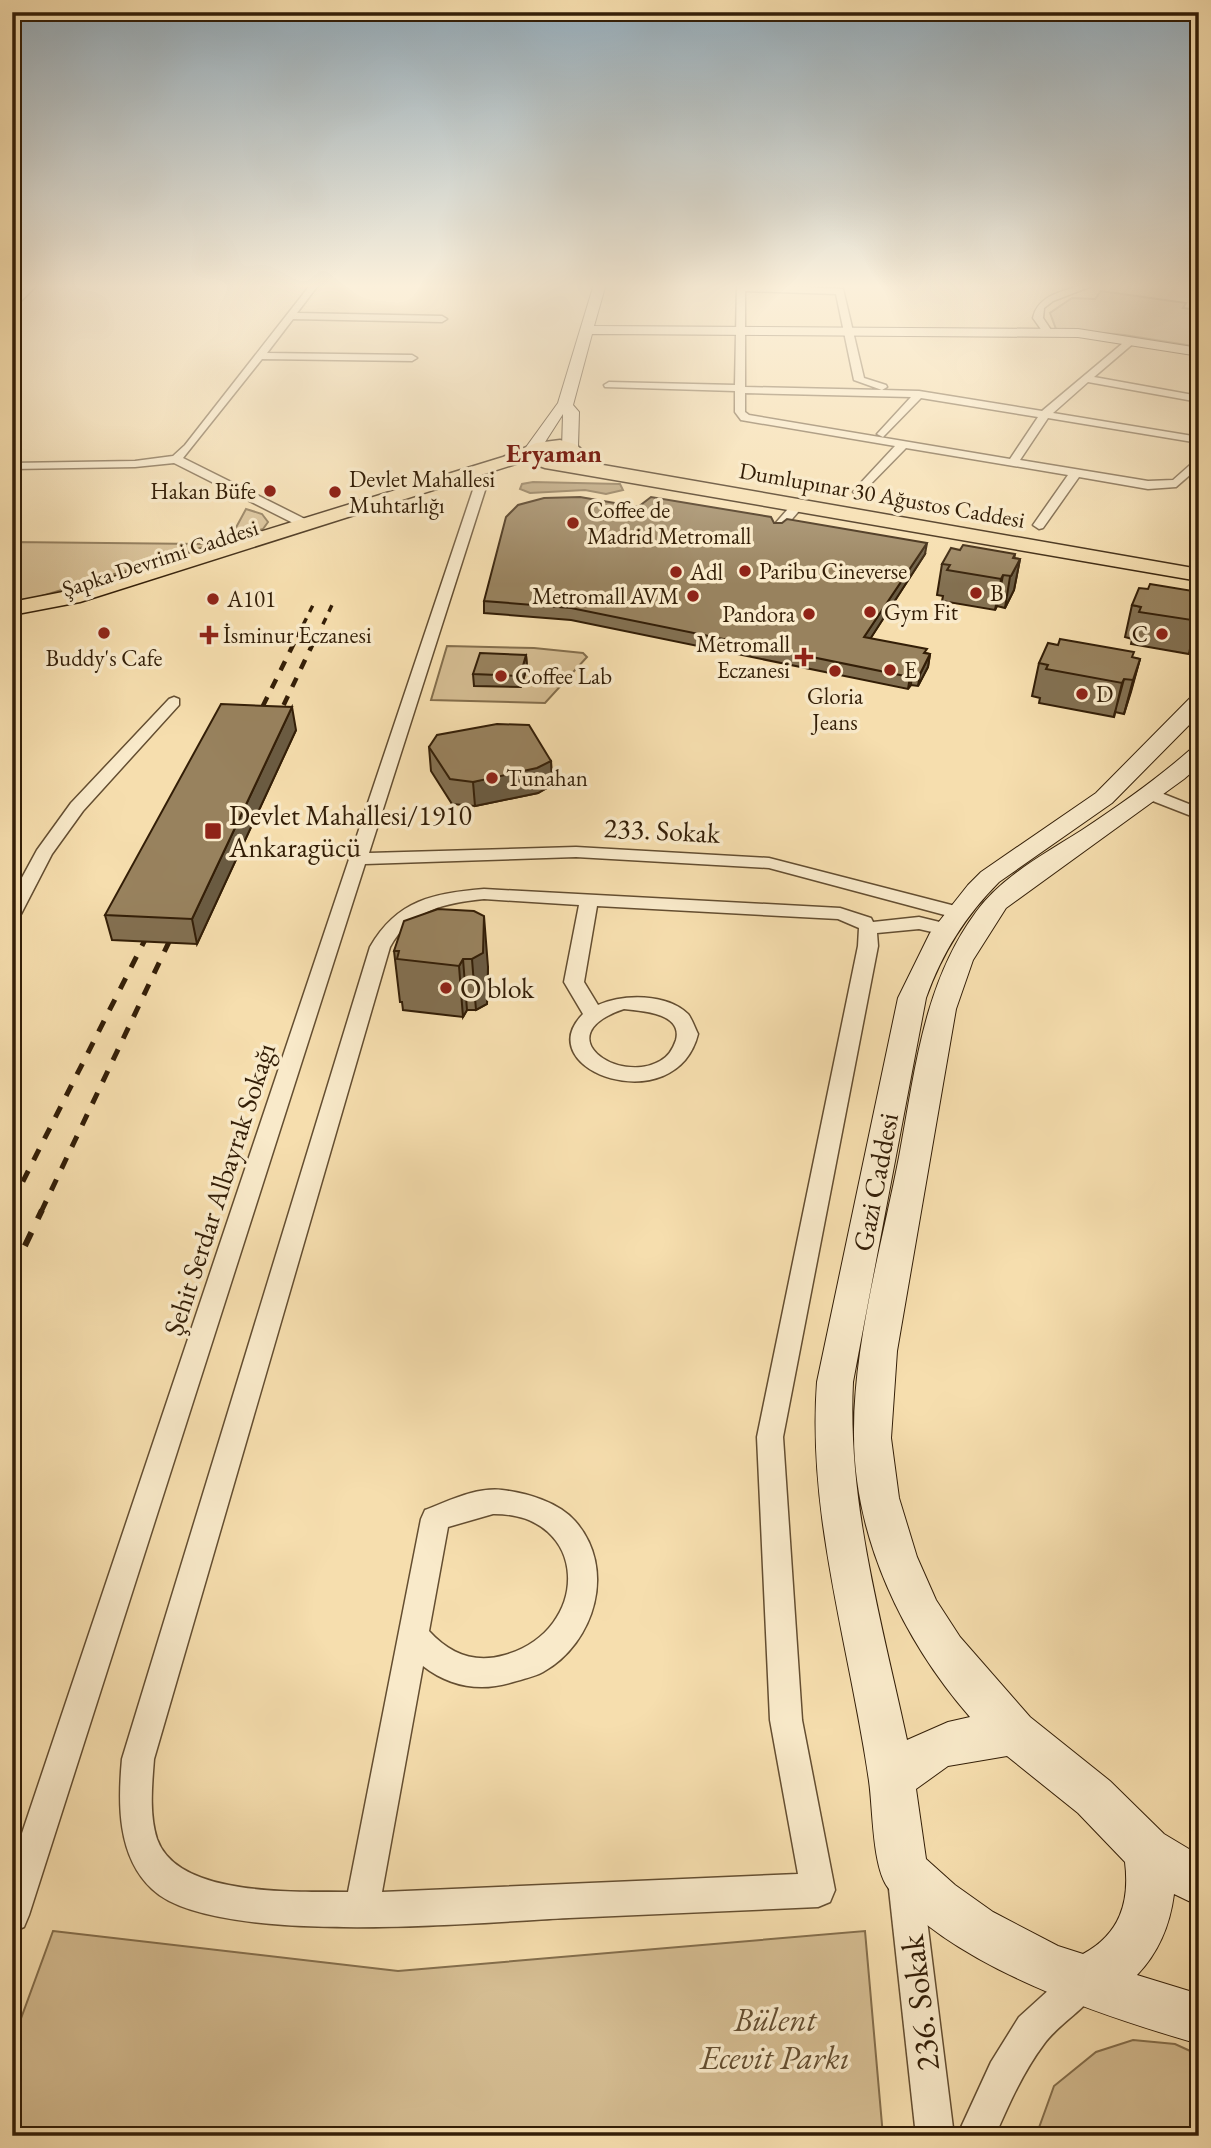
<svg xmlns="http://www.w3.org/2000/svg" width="1211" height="2148" viewBox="0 0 1211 2148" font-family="'EB Garamond',serif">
<rect width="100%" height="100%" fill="#f6deae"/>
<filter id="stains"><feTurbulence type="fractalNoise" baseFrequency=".00286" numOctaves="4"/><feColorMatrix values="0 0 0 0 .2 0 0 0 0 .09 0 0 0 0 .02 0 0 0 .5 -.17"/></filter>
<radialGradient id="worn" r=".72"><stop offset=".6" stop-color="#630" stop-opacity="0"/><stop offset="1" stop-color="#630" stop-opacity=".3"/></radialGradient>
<!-- green -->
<g fill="#d5bd92" stroke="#846e4c" stroke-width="2">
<polygon points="1101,291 1186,303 1183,308 1199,310 1199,347 1124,335 1056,329 1050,313 1072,298 1095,299"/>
<polygon points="246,509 262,514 268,522 263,529 32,599 12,601 12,542 202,544 232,535"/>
<polygon points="447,646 534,648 583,653 587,657 545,703 431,700"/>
<polygon points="53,1931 398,1971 865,1931 883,2136 12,2136 12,2043"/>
<polygon points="1133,2040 1175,2044 1199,2055 1199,2136 1036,2136 1054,2086 1096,2052"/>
</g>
<!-- water -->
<polygon fill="#b49d75" stroke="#806a49" stroke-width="2" points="533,482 620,484 623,490 606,494 585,490 530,493 520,489 522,484"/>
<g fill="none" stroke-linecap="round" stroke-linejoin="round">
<!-- street casing -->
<g stroke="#644e31" stroke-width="3">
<g id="street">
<polygon points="30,284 38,284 12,310 12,302"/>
<polygon points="311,284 319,284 297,313 442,316 447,319 442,322 293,319 267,353 412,355 417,358 412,361 262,359 183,458 307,520 307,526 299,526 174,463 135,467 12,469 12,463 135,461 173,456 185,445"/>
<path d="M737 284 843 289 864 378 886 385 887 387 882 390 919 391 1042 411 1129 338H1135V342L1094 377 1199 396V402L1088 382 1053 413 1199 437V443L1048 418 1020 460 1148 481 1173 480 1199 457V467L1176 487 1148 489 1079 477 1043 528 1039 529 1033 525 1068 475 906 448 859 496 853 492 855 489 895 446 741 420 735 412V391L605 387 604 385 609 382 735 385ZM745 291 836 294 854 380 882 390 745 387ZM745 393 911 397 877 434 883 437 921 398 1038 417 1010 459 749 415 745 412Z"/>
<path d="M1086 284H1097L1053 301 1044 308 1043 318 1053 333 1045 335 1033 318C1038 294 1065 291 1086 284Z"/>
<polygon points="482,477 488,481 369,853 576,847 769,858 963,908 965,912 956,918 769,868 576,857 365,864 29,1915 24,1927 12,1932 12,1863 476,481"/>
<polygon points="794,502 804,505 781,532 773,532 773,526"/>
<polygon points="174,697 179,699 179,705 83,811 52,854 21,914 12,919 12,896 37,850 71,803 169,699"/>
<polygon points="1151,789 1199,808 1199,819 1145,798 1145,790"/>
<path d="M484 889 840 908 871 918 873 922 919 917 952 925 954 929 945 935 919 929 877 933 878 946 783 1437 802 1720 835 1890 830 1902 818 1907C735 1911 652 1914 569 1918 482 1922 213 1948 152 1889 117 1856 118 1803 122 1759L370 947C397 900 434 893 484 889ZM484 899 579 905 564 982 583 1014C527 1071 676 1122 698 1034 695 1028 692 1019 688 1014 666 993 623 994 598 1005L584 982 597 906 838 919 859 928 858 946 757 1437 770 1720 798 1874 382 1892 423 1666C450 1687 481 1692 513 1682 523 1679 534 1677 543 1672 595 1643 617 1568 575 1521 558 1502 527 1493 502 1490 476 1487 449 1501 425 1510L421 1519 348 1892C297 1891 178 1898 157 1839 149 1814 152 1785 154 1759L390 947C410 910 445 903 484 899ZM624 1009C642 1011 683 1013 676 1040 673 1049 668 1057 660 1061 618 1085 546 1035 624 1009ZM493 1514C590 1513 592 1630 505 1655 475 1664 450 1654 429 1631L448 1527Z"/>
<polygon points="905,1863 917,1868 922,1880 954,2136 916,2136 888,1880 893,1868"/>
<path d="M1085 1962 1097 1968 1103 1980C1091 2007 1061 2021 1044 2044 1023 2072 1009 2104 995 2136H957L991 2062 1019 2017 1073 1968Z"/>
</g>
</g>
<!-- secondary casing -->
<g stroke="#331e07" stroke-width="2">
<g id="secondary">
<polygon points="594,284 606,284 594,326 1078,329 1199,348 1199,356 1078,337 592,334 573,405 579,412 578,448 570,453 562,448 563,414 538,453 526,453 524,450 558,403"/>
<path d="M1199 696V715L1112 803 999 882C965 916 942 953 926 998L853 1382C847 1503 882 1623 907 1740L948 1722 970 1717C903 1640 854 1538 854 1435 853 1346 882 1245 899 1157 915 1072 923 984 976 912 1001 877 1046 853 1082 830 1120 805 1157 779 1191 749L1199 747V766L1184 779 1006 908 973 960 956 1009 943 1084 897 1351 891 1438 899 1498 917 1557 936 1600 960 1637 1030 1717 1110 1781 1164 1834 1199 1855V1906L1174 1894C1170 1925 1159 1952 1137 1975L1199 1994V2044C1102 2016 956 1968 889 1889 872 1869 873 1808 869 1781 850 1648 807 1517 817 1382L898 998 930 933 968 885 981 872 1096 793 1191 697ZM1007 1756 1078 1813 1125 1862C1130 1902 1120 1934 1083 1954L1058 1946 993 1912 955 1885 926 1859 916 1789 948 1766Z"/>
</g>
</g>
<!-- primary casing -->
<g stroke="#331e07" stroke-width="3">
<path id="primary" d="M560 440 575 444 586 453 580 461 1199 569V581L545 468 525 461 80 602 12 615V602L68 591 503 457 536 443ZM552 451 567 454 556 458 539 454Z"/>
</g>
<!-- street -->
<use href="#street" fill="#f9eaca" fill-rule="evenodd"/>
<!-- secondary -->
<use href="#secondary" fill="#f9eaca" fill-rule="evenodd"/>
<!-- primary -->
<use href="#primary" fill="#f6deae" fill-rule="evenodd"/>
<!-- rail-far3 -->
<g stroke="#331e07" stroke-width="3.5" stroke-dasharray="7 7" stroke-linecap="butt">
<polyline points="297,637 313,605"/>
<polyline points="317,637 332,605"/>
</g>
<!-- rail-far2 -->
<g stroke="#331e07" stroke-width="4.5" stroke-dasharray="10 10" stroke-linecap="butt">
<polyline points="275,723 317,635"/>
<polyline points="254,724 298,635"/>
</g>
<!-- rail-far1 -->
<g stroke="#331e07" stroke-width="5" stroke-dasharray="12 12" stroke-linecap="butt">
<polyline points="12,1203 153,924"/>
<polyline points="41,1212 177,925"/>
</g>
<!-- rail -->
<polyline stroke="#331e07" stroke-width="6" stroke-dasharray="15 15" stroke-linecap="butt" points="12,1273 42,1210"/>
</g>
<!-- wall -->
<g fill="#837051" stroke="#331e07" stroke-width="2">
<polygon points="638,507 774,523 925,554 870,639 930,654 928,667 918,686 911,685 908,689 571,620 484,613 484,601"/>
<polygon points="1014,558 1020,559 1014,590 1005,608 997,606 995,610 942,601 943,596 937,595 942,564"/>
<polygon points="1132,605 1199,618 1197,625 1199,618 1198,651 1190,649 1189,654 1131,644 1132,639 1125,637"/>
<polygon points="1058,645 1140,659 1124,714 1115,712 1114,717 1039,703 1040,698 1032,696 1039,663"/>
<polygon points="526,655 527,667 521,687 474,686 473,674"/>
<polygon points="296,730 197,944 112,940 105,915"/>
<polygon points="429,747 551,761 552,785 538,793 475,806 452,804 431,771"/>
<polygon points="438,909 488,967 487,1004 476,1010 467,1010 463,1017 403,1010 402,1002 400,1002 394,951"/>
</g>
<!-- shaded-wall -->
<g fill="#6a5b42" stroke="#331e07" stroke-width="2">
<polygon points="927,543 925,554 863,650 864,637"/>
<polygon points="1015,554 1011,576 1020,559 1014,590 1005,608 1013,558"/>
<polygon points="1003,575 997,606 995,610 1001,579"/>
<polygon points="930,654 928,667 918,686 920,674"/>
<polygon points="526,655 527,667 521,687 520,676"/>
<polygon points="1140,659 1131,692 1124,714 1133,680"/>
<polygon points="912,672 911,685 908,689 910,677"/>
<polygon points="1124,679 1115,712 1114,717 1122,683"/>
<polygon points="292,707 296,730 197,944 192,919"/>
<polygon points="551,761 552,785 538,793 475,806 473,782"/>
<polygon points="484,916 488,967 487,1004 476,1010 472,959"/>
<polygon points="463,959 467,1010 463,1017 459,966"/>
</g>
<!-- building -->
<g fill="#98825e" stroke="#331e07" stroke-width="2">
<polygon points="580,497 638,507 651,497 771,517 774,523 782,523 787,519 927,543 864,637 927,649 924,653 930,654 920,674 912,672 910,677 571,608 484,601 506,517 518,505 544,498"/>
<polygon points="963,545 1015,554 1013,558 1020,559 1011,576 1003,575 1001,579 947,570 950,565 942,564 951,548 960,550"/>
<polygon points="1150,584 1199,592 1199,618 1198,621 1139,612 1141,607 1132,605 1139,588 1148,589"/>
<polygon points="1060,639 1134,652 1132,657 1140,659 1133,680 1124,679 1122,683 1046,669 1048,665 1039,663 1048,643 1058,645"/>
<polygon points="480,653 526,655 520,676 473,674"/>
<polygon points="221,704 292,707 192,919 105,915"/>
<polygon points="497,724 529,725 551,761 537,768 473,782 450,779 429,747 437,735"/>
<polygon points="438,909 474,911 484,916 483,953 472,959 463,959 459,966 397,959 399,951 394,951 404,921"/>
</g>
<!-- sky -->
<linearGradient id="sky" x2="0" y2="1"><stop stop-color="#93abba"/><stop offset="0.49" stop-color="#fbf0db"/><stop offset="1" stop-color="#fbf0db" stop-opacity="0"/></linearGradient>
<rect width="1211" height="584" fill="url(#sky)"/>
<!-- markers -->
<g fill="#8f2418" stroke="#f9eaca" stroke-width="2.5">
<circle cx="270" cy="491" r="7"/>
<circle cx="335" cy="492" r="7"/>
<circle cx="573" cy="523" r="7"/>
<circle cx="745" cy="571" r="7"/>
<circle cx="676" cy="572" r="7"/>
<circle cx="976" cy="593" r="7"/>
<circle cx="693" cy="596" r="7"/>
<circle cx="213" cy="599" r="7"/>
<circle cx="870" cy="612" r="7"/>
<circle cx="809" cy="614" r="7"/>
<circle cx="104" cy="633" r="7"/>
<circle cx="1162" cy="634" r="7"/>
<path d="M205.5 624.5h7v7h7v7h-7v7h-7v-7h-7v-7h7z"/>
<path d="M800.5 646.5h7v7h7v7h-7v7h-7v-7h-7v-7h7z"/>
<circle cx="890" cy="670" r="7"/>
<circle cx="835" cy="671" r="7"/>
<circle cx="501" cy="676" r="7"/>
<circle cx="1082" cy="694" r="7"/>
<circle cx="492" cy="778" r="7"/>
<rect x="204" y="822" width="18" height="18" rx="3.5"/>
<circle cx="446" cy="988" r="7"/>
</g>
<g text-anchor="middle" stroke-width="7" stroke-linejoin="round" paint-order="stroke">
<!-- far-poi labels -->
<g font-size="23" fill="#331e07" stroke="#f9eaca" text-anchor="start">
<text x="349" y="487">Devlet Mahallesi<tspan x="349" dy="26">Muhtarlığı</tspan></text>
<text x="256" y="499" text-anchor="end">Hakan Büfe</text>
<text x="587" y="518">Coffee de<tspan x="587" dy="26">Madrid Metromall</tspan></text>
<text x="759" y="579">Paribu Cineverse</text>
<text x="690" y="580">Adl</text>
<text x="990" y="601">B</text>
<text x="679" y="604" text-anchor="end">Metromall AVM</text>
<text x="227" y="607">A101</text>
<text x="884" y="620">Gym Fit</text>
<text x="795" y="622" text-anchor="end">Pandora</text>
<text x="1148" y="642" text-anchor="end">C</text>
<text x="223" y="643">İsminur Eczanesi</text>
<text x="790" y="652" text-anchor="end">Metromall<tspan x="790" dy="26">Eczanesi</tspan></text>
<text x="104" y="666" text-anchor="middle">Buddy's Cafe</text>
<text x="904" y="678">E</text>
<text x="515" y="684">Coffee Lab</text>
<text x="1096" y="702">D</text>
<text x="835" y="704" text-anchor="middle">Gloria<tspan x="835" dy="26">Jeans</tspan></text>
<text x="506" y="786">Tunahan</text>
</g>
<!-- far-street labels -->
<g font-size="23" fill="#331e07" stroke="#f9eaca">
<text transform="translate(882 495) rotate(10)" y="8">Dumlupınar 30 Ağustos Caddesi</text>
<text transform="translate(160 558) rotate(-18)" y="8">Şapka Devrimi Caddesi</text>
</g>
<!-- far-quarter labels -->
<g font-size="26" font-weight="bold" fill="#7a1f14" stroke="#f9eaca">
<text x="554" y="462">Eryaman</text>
</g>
<!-- poi labels -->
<g font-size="28" fill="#331e07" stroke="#f9eaca" text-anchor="start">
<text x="229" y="825">Devlet Mahallesi/1910<tspan x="229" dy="32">Ankaragücü</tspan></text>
<text x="460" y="998">O blok</text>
</g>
<!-- street labels -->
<g font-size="28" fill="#331e07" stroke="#f9eaca">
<text transform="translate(662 830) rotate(3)" y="10">233. Sokak</text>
<text transform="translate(875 1182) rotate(-79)" y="10">Gazi Caddesi</text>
<text transform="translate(219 1189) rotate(-72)" y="10">Şehit Serdar Albayrak Sokağı</text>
</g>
<!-- near-street labels -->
<g font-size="33" fill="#331e07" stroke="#f9eaca">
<text transform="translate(919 2003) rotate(-97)" y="12">236. Sokak</text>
</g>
<!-- near-park labels -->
<g font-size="33" font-style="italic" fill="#644e31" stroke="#f9eaca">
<text x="775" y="2031">Bülent<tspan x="775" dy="38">Ecevit Parkı</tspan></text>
</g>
</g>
<!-- margin -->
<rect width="1211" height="2148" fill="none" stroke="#f6deae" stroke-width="42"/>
<rect x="14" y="14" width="1183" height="2120" fill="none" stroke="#331e07" stroke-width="3.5"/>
<rect x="21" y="21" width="1169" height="2106" fill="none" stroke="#331e07" stroke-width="2"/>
<rect width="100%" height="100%" filter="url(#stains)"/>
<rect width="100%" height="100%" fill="url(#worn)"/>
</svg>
